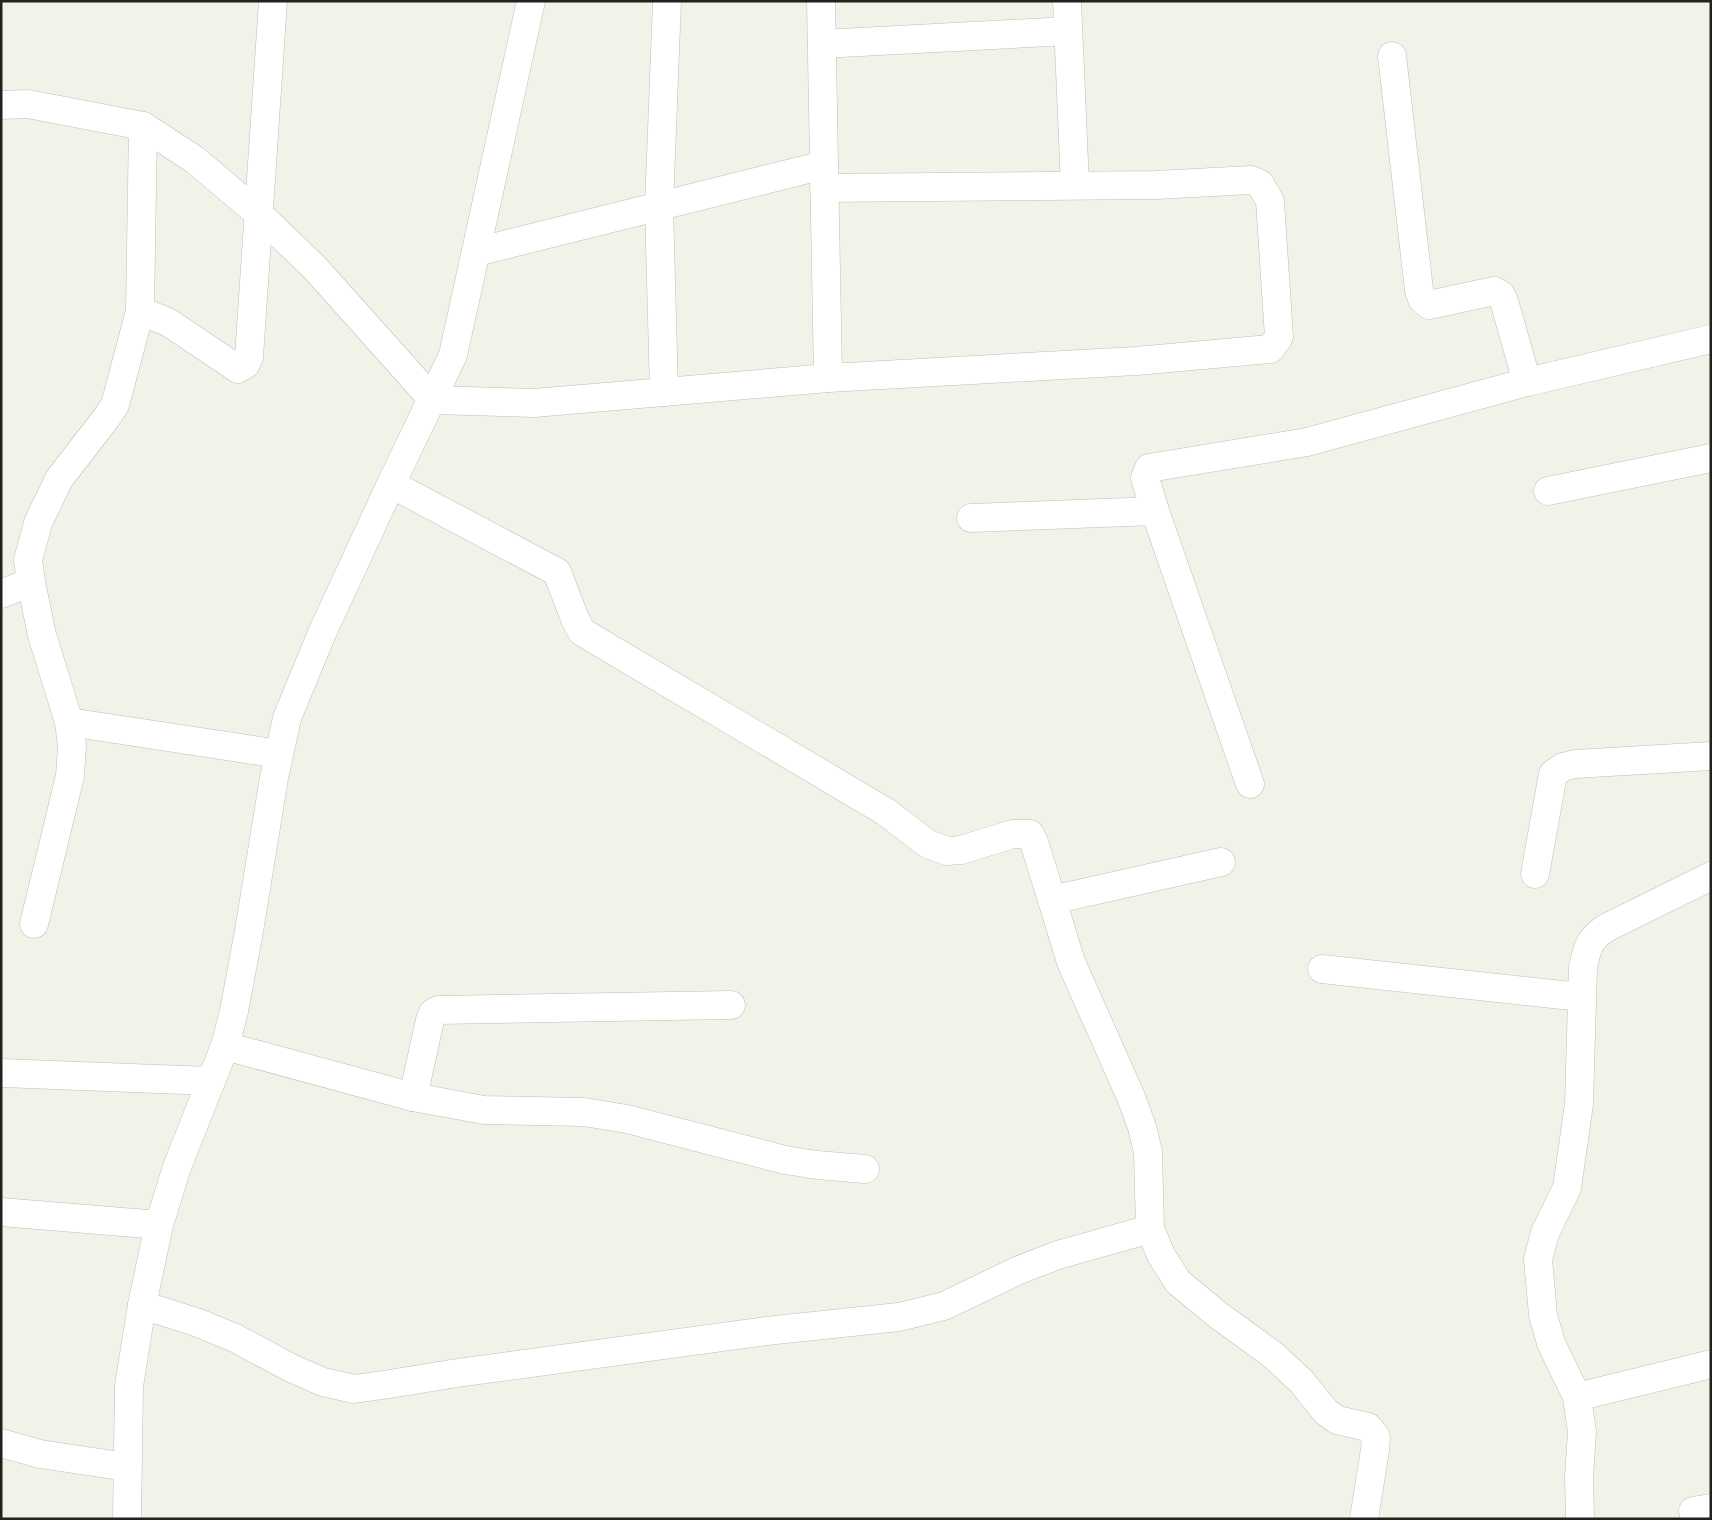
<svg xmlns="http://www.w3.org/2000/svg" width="1712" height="1520" viewBox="0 0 1712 1520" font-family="'Fira Sans',sans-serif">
<rect width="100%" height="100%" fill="#f3f2e9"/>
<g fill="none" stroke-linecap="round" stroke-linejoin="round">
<!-- street casing -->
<g stroke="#c0beb6" stroke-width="29">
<g id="street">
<polyline points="821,1 828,378"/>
<polyline points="1067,1 1075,185"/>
<polyline points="822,44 1068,31"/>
<polyline points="1392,56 1419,290 1422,299 1429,305 1494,291 1500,294 1504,301 1527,382"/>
<polyline points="1,105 28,104 143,126 195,160 259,214 315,268 433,400 534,403 828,378 1136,361 1270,349 1279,337 1270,201 1260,184 1251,180 1156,185 824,188"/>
<polyline points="476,252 824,165"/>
<polyline points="140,311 168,322 238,369 246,364 249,357 273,1"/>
<polyline points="664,392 659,206 667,1"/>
<polyline points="391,484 557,572 575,619 582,632 886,812 928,844 947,851 961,850 1013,834 1030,834 1034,842 1052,900"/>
<polyline points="1548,491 1711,458"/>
<polyline points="971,518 1155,511"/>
<polyline points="1,594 31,582"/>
<polyline points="69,722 279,754"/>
<polyline points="1250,784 1155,511 1145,478 1149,468 1307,442 1527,382 1711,339"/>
<polyline points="1221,862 1052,900 1071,962 1131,1097 1142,1127 1148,1152 1150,1229 1161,1255 1178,1282 1218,1315 1273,1355 1301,1381 1326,1412 1337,1420 1368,1427 1376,1437 1375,1450 1364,1519"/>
<polyline points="1535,874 1553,774 1563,767 1575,764 1711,756"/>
<polyline points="34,924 70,776 72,746 69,722 42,635 31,582 28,560 38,523 59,479 107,417 115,405 140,311 143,126"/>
<polyline points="1322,969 1581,997"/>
<polyline points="225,1046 413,1097 484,1110 584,1112 627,1119 785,1160 817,1165 865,1169"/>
<polyline points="1,1073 211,1081"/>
<polyline points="413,1097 430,1020 433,1013 438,1010 731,1005"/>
<polyline points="1,1212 159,1225"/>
<polyline points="142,1305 196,1322 235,1338 291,1368 323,1382 354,1389 390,1384 457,1373 766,1331 899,1317 944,1306 1019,1270 1058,1255 1150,1229"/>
<polyline points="1577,1397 1711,1364"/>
<polyline points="1,1443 40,1454 127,1467"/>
<polyline points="1693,1511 1711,1508"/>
<polyline points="127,1519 129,1386 142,1305 159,1225 177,1167 225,1046 234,1011 249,931 274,778 287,718 322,633 391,484 453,355 531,1"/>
<path d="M1580 1519 1579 1477 1582 1432 1577 1397 1551 1343 1543 1315 1538 1259 1545 1233 1567 1188 1579 1104 1583 967C1587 948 1589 939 1606 928L1711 876"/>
</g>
</g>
<!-- street -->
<use href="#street" stroke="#fff" stroke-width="28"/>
</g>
<!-- border -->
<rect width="1712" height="1520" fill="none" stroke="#21211e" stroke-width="5"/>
</svg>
